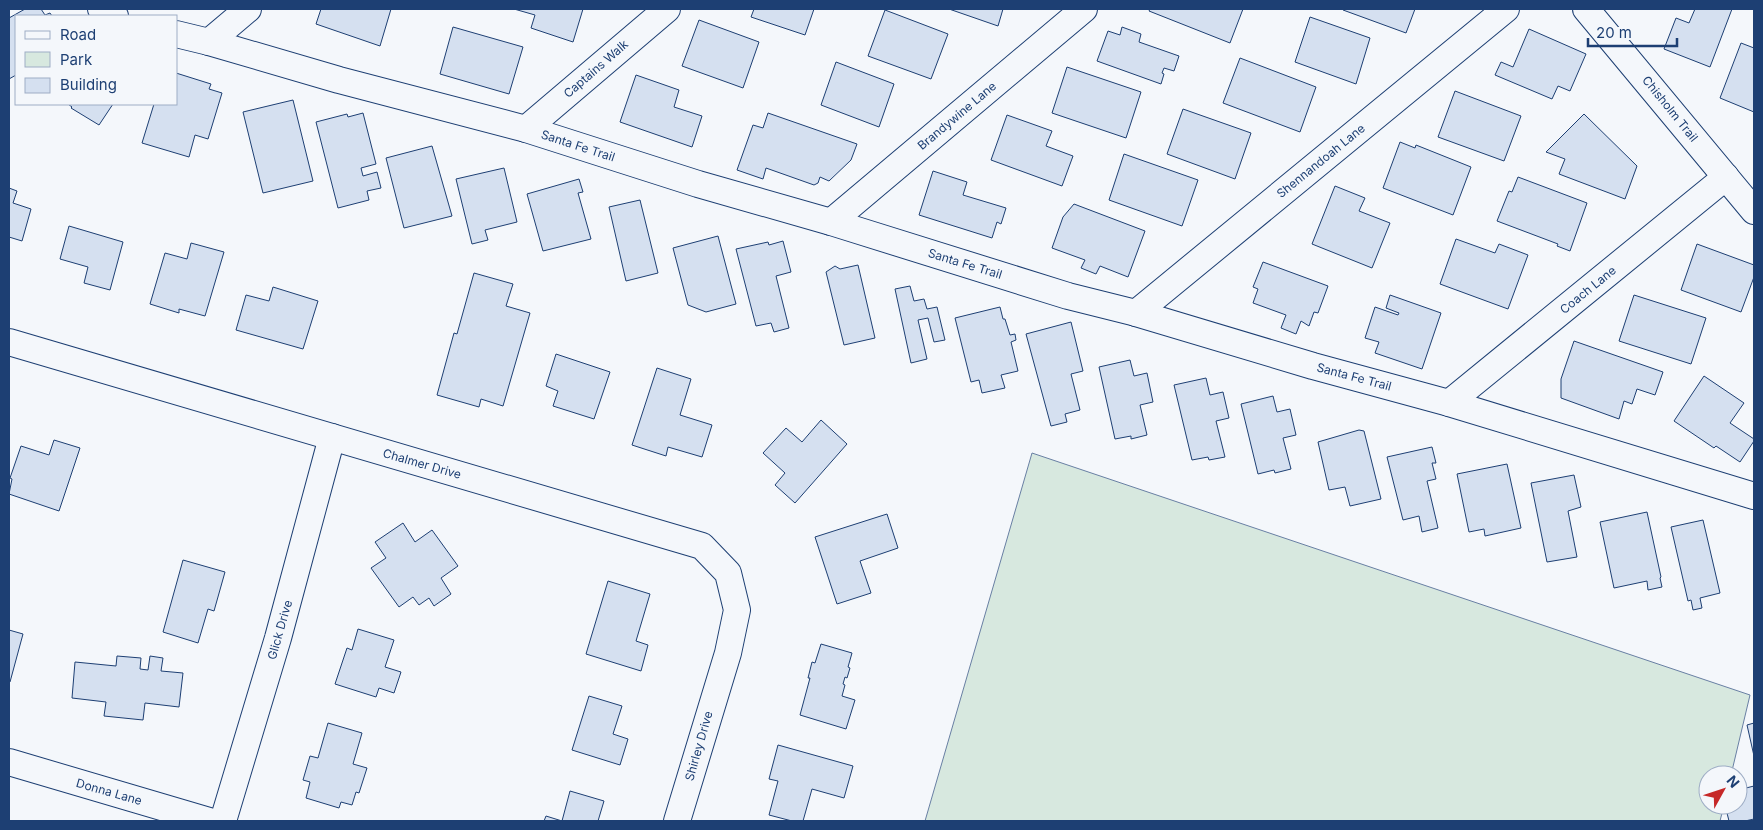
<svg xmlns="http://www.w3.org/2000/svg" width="1763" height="830" viewBox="0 0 1763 830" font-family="Inter,sans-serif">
<rect width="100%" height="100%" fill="#f4f7fb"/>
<!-- green -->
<polygon fill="#d7e8df" stroke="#687fa3" points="1032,453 1750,695 1731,775 1708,775 1708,805 1724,805 1720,821 925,821"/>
<!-- building -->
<g fill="#d5e0f0" stroke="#1d3f73">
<polygon points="25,9 41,9 45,15 50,13 52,16 16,16 16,75 9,79 9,18"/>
<polygon points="321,9 391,9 380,46 316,24"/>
<polygon points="514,9 583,9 573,42 531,28 535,15"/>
<polygon points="754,9 814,9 805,35 751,17"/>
<polygon points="949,9 1003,9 998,26"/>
<polygon points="1150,9 1243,9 1230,43 1149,11"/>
<polygon points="1344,9 1415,9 1406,33 1343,10"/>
<polygon points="1695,9 1732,9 1710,67 1664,49 1676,18 1689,23"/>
<polygon points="885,10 948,34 931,79 868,56"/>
<polygon points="1310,17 1370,38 1356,84 1295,62"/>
<polygon points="699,20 759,42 743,88 682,66"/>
<polygon points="453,27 523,47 509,94 440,74"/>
<polygon points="1122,27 1141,34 1139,42 1179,56 1174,71 1164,68 1162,73 1164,74 1161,84 1097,61 1108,31 1120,35"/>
<polygon points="1529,29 1586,54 1570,91 1558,86 1552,99 1495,75 1501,62 1513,67"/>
<polygon points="1741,43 1754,48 1754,112 1720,98"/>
<polygon points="1240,58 1316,87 1300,132 1223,103"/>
<polygon points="836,62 894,84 879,127 821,105"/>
<polygon points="1067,67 1141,92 1126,138 1052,113"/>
<polygon points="176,73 211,84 209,89 222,93 208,139 195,135 189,157 142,143 154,104 176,104"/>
<polygon points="636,75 679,90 674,107 702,116 692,147 620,122"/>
<polygon points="1455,91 1521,116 1504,161 1438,137"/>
<polygon points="293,100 313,181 263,193 243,112"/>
<polygon points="68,104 113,104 99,125 71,108 72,107"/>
<polygon points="1183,109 1251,133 1235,179 1167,154"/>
<polygon points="363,113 376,164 361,168 363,176 377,172 381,188 367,191 369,200 338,208 316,122 347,114 348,117"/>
<polygon points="768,113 857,144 851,160 829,181 820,177 818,183 814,185 766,168 763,179 737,170 753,125 763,128"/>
<polygon points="1584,114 1637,166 1625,199 1559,174 1565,159 1546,152"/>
<polygon points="1007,115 1052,131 1046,146 1073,156 1062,186 991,160"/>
<polygon points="1400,142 1415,148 1416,145 1471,167 1453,215 1383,188"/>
<polygon points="432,146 452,216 404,228 386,158"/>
<polygon points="1124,154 1198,180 1182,226 1109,200"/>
<polygon points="504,168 517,222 485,230 488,240 472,244 456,179"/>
<polygon points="933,171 967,182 963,195 1006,208 1001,224 997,222 992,238 919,215"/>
<polygon points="1518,177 1587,203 1570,251 1557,246 1558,244 1497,221 1509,191 1512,192"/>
<polygon points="579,179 583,192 578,193 591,239 543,251 527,194"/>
<polygon points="1335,186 1365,198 1359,211 1390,223 1372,268 1312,244"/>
<polygon points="9,188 17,191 13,203 31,209 22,241 9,237"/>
<polygon points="640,200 658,273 626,281 609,207"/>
<polygon points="1074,204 1145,231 1128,277 1100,266 1096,274 1081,268 1085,260 1052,248 1063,217"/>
<polygon points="69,226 123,242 110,290 84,283 88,267 60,259"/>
<polygon points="718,236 736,304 706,312 688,305 673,248"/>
<polygon points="1456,239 1495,253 1499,244 1528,255 1508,309 1440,284"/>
<polygon points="783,241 791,272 776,276 789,328 774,332 771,323 756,326 736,249 768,242 769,245"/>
<polygon points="191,243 224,252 205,316 179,309 179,313 150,304 165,253 187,259"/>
<polygon points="1697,244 1754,265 1754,277 1741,312 1681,290"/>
<polygon points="1263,262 1328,286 1318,313 1314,312 1309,326 1301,321 1296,334 1281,328 1286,315 1253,303 1258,289 1253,287"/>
<polygon points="858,265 875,338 844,345 826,272 835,266 840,269"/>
<polygon points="474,273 513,284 506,306 530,313 503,406 481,399 479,407 437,395 454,333 457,334"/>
<polygon points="910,286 914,301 924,299 927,309 937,307 945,340 934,342 928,318 918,320 927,359 911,363 895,289"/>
<polygon points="273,287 318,301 303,349 236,330 246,295 269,301"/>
<polygon points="1390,295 1441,313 1422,369 1375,353 1379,342 1365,338 1375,307 1398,315 1399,313 1386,308"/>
<polygon points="1634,295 1706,318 1691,364 1619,341"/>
<polygon points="1000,307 1003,319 1005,319 1010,335 1015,334 1016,340 1011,342 1018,371 1001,375 1005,388 982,393 979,380 971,382 955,318"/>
<polygon points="1071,322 1083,371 1071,374 1080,410 1065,414 1067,422 1051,426 1026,334"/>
<polygon points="1574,341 1663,372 1655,395 1637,389 1632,404 1624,401 1619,419 1561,398 1561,379"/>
<polygon points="556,354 610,372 594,419 553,406 558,391 546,386"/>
<polygon points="1130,360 1134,376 1147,373 1153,402 1140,405 1147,435 1131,439 1131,436 1115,439 1099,367"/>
<polygon points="657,368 691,379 680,415 712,425 702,457 668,447 666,456 632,445"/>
<polygon points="1704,376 1744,403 1730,423 1754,439 1754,441 1740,462 1716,446 1714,448 1674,421"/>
<polygon points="1206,378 1210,395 1223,392 1229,418 1216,421 1225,457 1209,460 1208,457 1192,460 1174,385"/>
<polygon points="1273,396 1277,412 1290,409 1296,435 1283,438 1291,469 1275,473 1274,470 1258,474 1241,404"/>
<polygon points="821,420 847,444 795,503 775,485 785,473 763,453 786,428 802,442"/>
<polygon points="1359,430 1364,431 1381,499 1350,506 1345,487 1329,490 1318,442"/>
<polygon points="54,440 80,448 59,511 9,494 12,479 10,478 21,446 49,455"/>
<polygon points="1432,447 1436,463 1432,463 1436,479 1427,481 1438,528 1422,532 1419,516 1403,520 1387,457"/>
<polygon points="1507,464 1521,528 1485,536 1484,529 1469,532 1457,474"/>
<polygon points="1574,475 1581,507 1568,511 1577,557 1547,562 1531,483"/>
<polygon points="1647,512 1661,577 1660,578 1662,587 1648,590 1647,581 1614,588 1600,522"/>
<polygon points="887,514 898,548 860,561 871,593 837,604 815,537"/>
<polygon points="1703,520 1720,593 1700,598 1702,608 1693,610 1691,600 1688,601 1671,527"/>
<polygon points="403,523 415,542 432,530 458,566 441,578 451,594 434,606 429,598 419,605 413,597 399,607 371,568 386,558 375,542"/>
<polygon points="183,560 225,572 214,611 208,609 198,643 163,632"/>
<polygon points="608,581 650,594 636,641 648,645 641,671 586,654"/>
<polygon points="358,629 394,640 385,667 401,672 394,693 379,688 376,697 335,684 347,648 352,650"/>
<polygon points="9,630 23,634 10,682 9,682"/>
<polygon points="821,644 852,653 848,667 850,668 847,678 845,677 843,684 845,685 842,696 855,700 846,729 800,715 810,678 808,678 812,662 815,663"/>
<polygon points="117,656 141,658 140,669 148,670 150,656 163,658 161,671 183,673 179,707 145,703 143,720 104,716 106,702 72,698 75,662 116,666"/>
<polygon points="589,696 622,706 613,734 628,739 620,765 572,750"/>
<polygon points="328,723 362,733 353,764 367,768 359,793 356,792 352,805 341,802 339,808 306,798 310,782 303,780 310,756 318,758"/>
<polygon points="1754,723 1754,756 1747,725"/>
<polygon points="778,745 853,766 844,798 812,789 803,821 792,821 769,815 778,781 769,779"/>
<polygon points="1754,786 1754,819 1745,821 1729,821 1726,809 1740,805 1738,790"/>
<polygon points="570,791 604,801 598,821 544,821 546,816 562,821"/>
</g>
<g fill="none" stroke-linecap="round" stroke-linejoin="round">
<!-- minor casing -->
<g stroke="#1d3f73" stroke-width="28">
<g id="minor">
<polyline points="101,9 115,16"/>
<polyline points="1586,9 1754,211"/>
<polyline points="176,34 209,42 339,80 526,129 698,184 831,222 1068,296 1136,313 1313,366 1449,403 1754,496"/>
<polyline points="209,42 248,9"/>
<polyline points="526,129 667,9"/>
<polyline points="831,222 1084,9"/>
<polyline points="1136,313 1506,9"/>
<polyline points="9,342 702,546 728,573 737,610 728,653 677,821"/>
<polyline points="1449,403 1726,177"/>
<polyline points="9,762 209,821"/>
<polyline points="223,821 278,638 332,437"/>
</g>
</g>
<!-- minor -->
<use href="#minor" stroke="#f4f7fb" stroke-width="26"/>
</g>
<g text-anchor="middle" stroke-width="4" stroke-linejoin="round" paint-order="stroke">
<!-- street labels -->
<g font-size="12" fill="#1d3f73" stroke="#f4f7fb">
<text transform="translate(596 69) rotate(-41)" y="4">Captains Walk</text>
<text transform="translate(1670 109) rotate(51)" y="4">Chisholm Trail</text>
<text transform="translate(957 116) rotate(-40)" y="4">Brandywine Lane</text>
<text transform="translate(578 146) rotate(18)" y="4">Santa Fe Trail</text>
<text transform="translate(1321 161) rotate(-39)" y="4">Shennandoah Lane</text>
<text transform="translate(965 264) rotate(17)" y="4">Santa Fe Trail</text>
<text transform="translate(1588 290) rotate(-39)" y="4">Coach Lane</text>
<text transform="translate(1354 377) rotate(15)" y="4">Santa Fe Trail</text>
<text transform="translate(422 464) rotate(16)" y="4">Chalmer Drive</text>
<text transform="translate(280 630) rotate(-74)" y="4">Glick Drive</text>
<text transform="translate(699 746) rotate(-74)" y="4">Shirley Drive</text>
<text transform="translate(109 792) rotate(16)" y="4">Donna Lane</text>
</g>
</g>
<!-- border -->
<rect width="1763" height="830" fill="none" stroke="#1d3f73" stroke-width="20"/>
<!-- legend -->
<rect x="15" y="15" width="162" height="90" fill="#f4f7fb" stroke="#9eadc5"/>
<rect x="25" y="31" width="25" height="8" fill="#f4f7fb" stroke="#9eadc5"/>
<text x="60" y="40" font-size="15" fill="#1d3f73">Road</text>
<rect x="25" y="52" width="25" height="15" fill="#d7e8df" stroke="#9eadc5"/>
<text x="60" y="65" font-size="15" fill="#1d3f73">Park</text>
<rect x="25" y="78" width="25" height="15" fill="#d5e0f0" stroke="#9eadc5"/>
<text x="60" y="90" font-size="15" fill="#1d3f73">Building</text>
<!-- north arrow -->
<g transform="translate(1723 790) rotate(50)"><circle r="24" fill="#f4f7fb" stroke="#9eadc5"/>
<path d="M0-4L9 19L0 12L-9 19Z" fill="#c62828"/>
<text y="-8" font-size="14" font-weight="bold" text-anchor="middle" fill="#1d3f73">N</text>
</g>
<!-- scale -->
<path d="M1588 38v8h89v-8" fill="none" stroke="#1d3f73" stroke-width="2.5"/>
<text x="1596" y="38" font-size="15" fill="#1d3f73" stroke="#f4f7fb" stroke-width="4" paint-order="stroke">20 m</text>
</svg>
